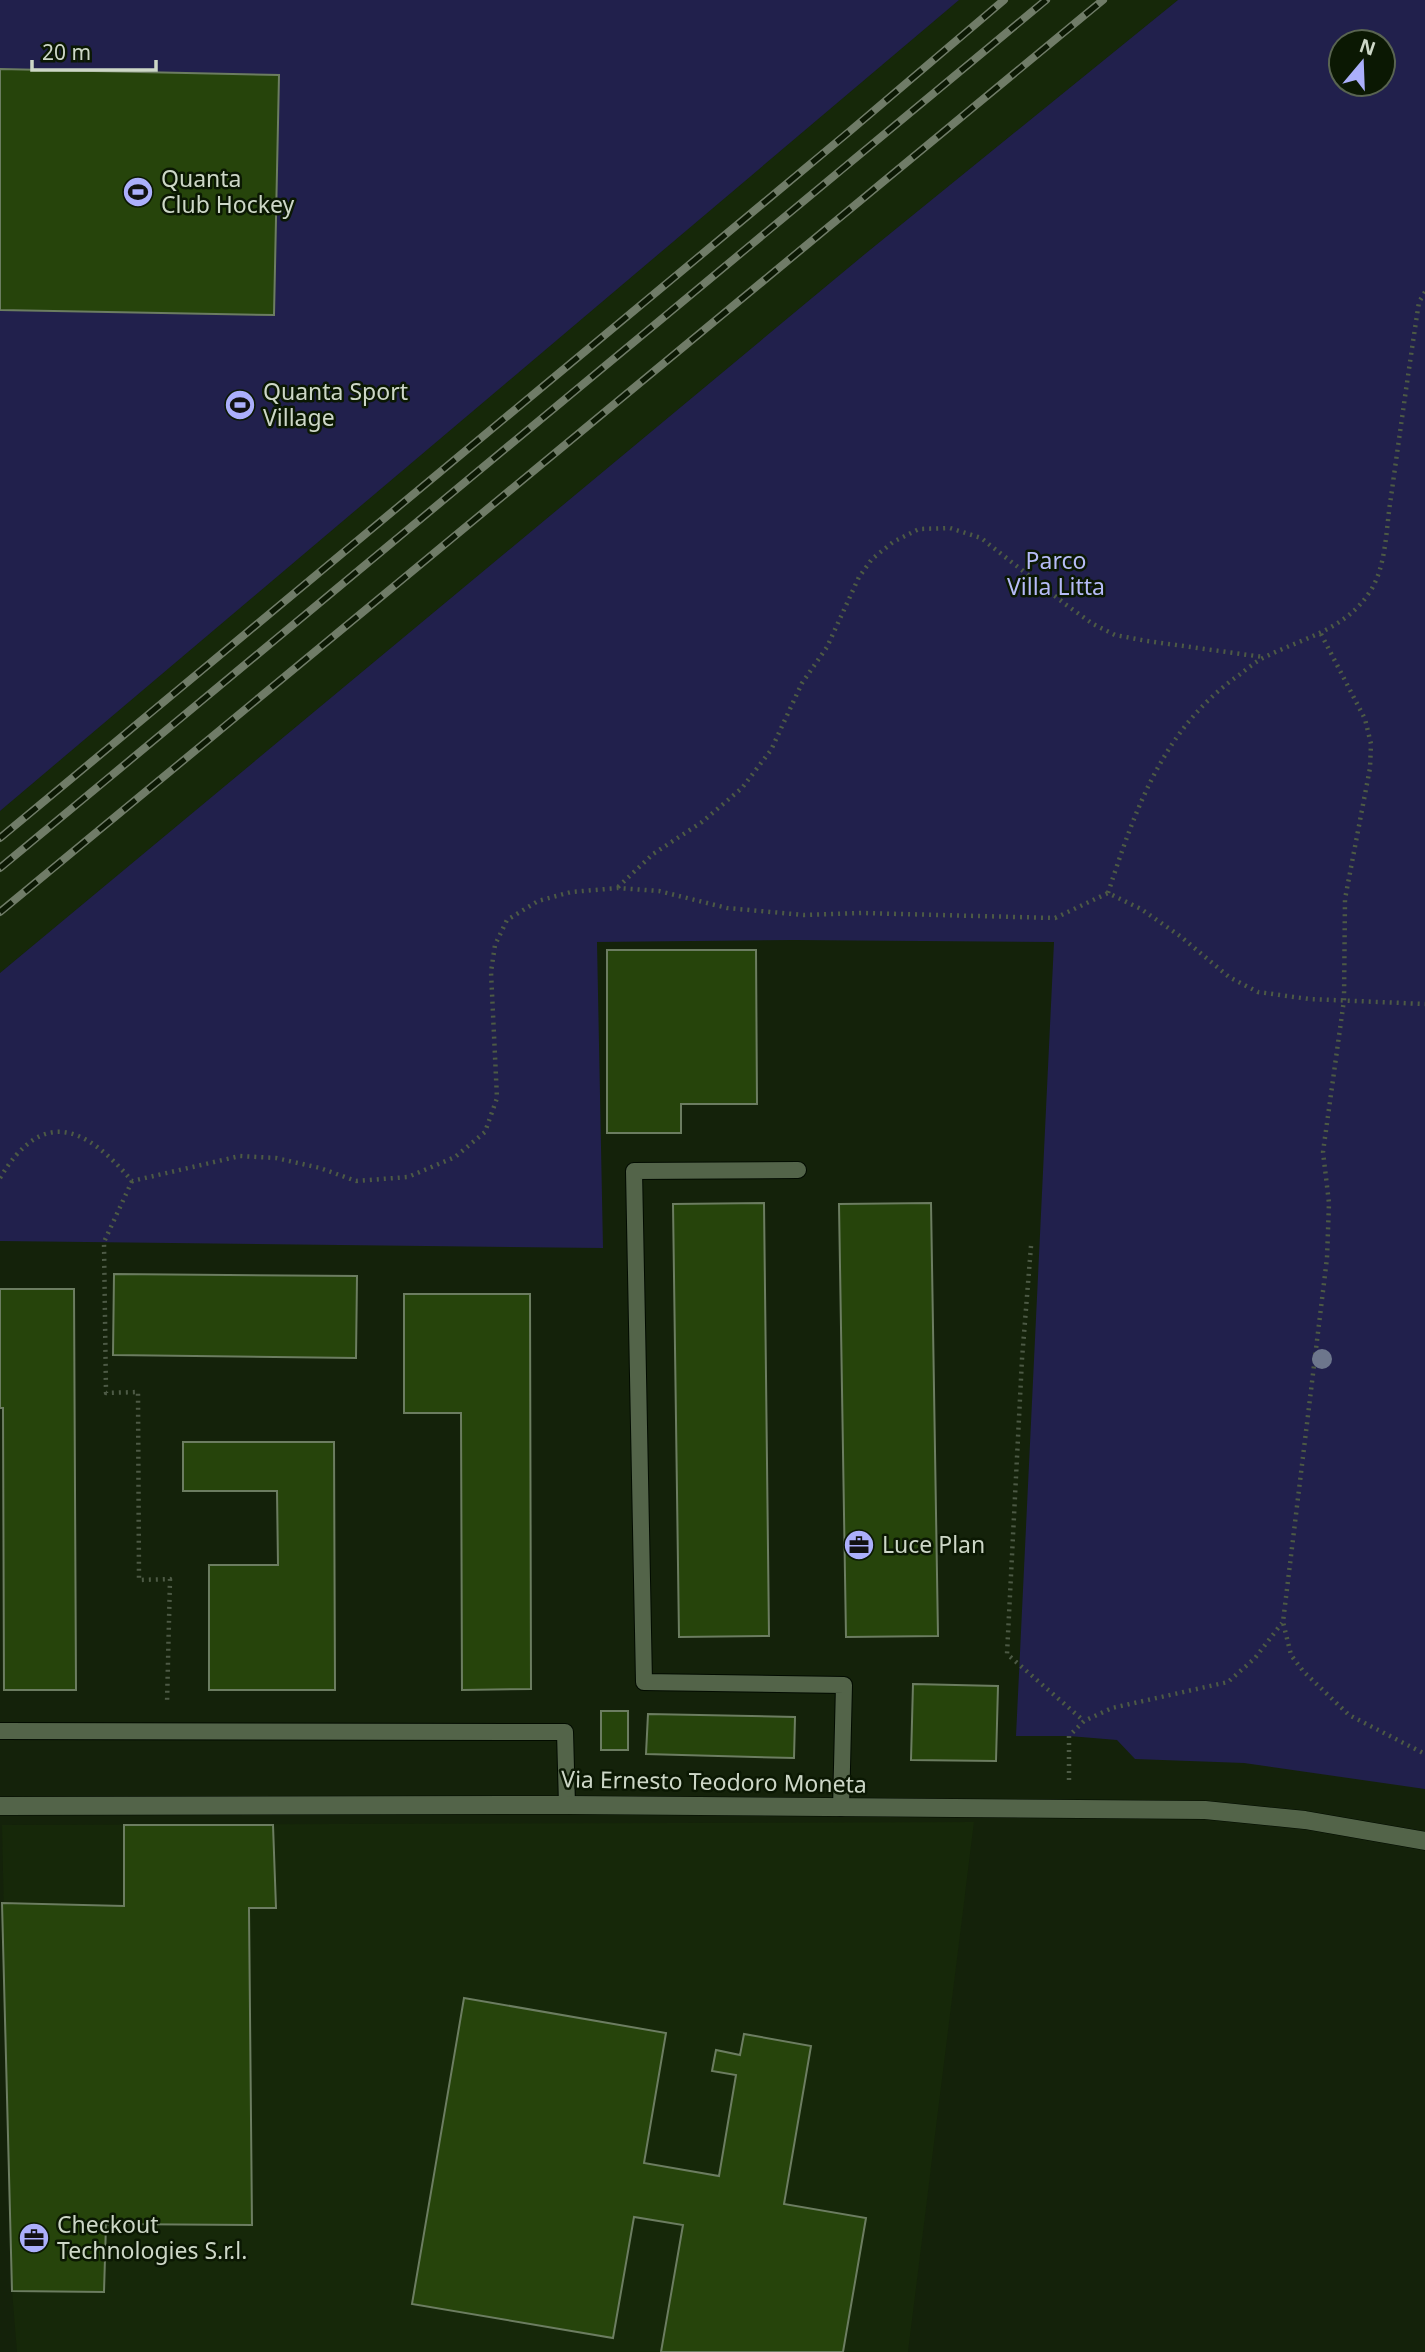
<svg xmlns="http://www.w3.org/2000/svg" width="1425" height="2352" viewBox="0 0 1425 2352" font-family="'Noto Sans',sans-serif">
<rect width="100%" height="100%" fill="#14220a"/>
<!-- built -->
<g fill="#162809">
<polygon points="959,0 1178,0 865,254 0,973 0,811"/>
<polygon points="974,1822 908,2352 17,2352 12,2291 2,1825"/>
</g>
<!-- green -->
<g fill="#21204c" fill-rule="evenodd">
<polygon points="0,0 959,0 0,811"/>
<path d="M1178 0H1425V1789L1244 1763 1135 1759 1117 1740 1069 1736H1016L1054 942 794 940 597 942 603 1248 0 1241V973L865 254ZM1341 42H1383V84H1341Z"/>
</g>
<!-- building -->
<g fill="#26440b" stroke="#6c7d61" stroke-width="2">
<polygon points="0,69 279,75 274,315 0,310"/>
<polygon points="607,950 756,950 757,1104 681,1104 681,1133 607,1133"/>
<polygon points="764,1203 769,1636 679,1637 673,1204"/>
<polygon points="931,1203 938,1636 846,1637 839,1204"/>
<polygon points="114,1274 357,1276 356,1358 113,1355"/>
<polygon points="0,1289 74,1289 76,1690 4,1690 3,1408 0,1408"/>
<polygon points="404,1294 530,1294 531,1689 462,1690 461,1413 404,1413"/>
<polygon points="183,1442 334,1442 335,1690 209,1690 209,1565 278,1565 277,1491 183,1491"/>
<polygon points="913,1684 998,1686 996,1761 911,1760"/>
<rect x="601" y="1711" width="27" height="39"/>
<polygon points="648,1714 795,1717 794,1758 646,1754"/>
<polygon points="124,1825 273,1825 276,1908 249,1908 252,2225 106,2224 104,2292 12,2291 2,1903 124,1906"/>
<polygon points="464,1998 666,2033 644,2163 719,2176 736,2075 712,2071 716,2050 740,2055 744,2034 811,2046 784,2204 866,2218 843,2352 661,2352 683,2225 634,2217 613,2338 412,2304"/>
</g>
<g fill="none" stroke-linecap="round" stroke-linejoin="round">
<!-- lane casing -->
<g stroke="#020b00" stroke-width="18">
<g id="lane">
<polyline points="798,1170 634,1171 644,1682 844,1685 841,1808"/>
<polyline points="0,1731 565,1732 567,1805"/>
</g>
</g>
<!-- street casing -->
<g stroke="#020b00" stroke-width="19">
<polyline id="street" points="0,1806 567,1805 1205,1810 1305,1820 1425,1841"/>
</g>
<!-- path -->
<g stroke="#4d5a45" stroke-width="4.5" stroke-dasharray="2 5" stroke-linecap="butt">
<path d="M1425 292 1419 302C1409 367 1400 432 1391 497 1386 526 1387 564 1371 590 1346 630 1305 637 1265 657 1256 661 1247 669 1239 675 1163 728 1135 810 1108 893L1141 909 1180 936 1229 977 1258 992 1309 999 1425 1004"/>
<polyline points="1321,634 1365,719 1371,744 1370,768 1345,899 1344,1000 1323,1152 1329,1203 1327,1258 1283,1622 1291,1655 1303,1671 1349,1715 1425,1754"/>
<polyline points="618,887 653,854 702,822 742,788 771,750 802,683 827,647 859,577 872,559 893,542 919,529 950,528 981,538 1065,604 1093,624 1115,635 1147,641 1263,657"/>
<path d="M0 1178C43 1106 86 1127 132 1181L240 1156 276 1158 320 1168 356 1181 408 1177 455 1157 485 1132 497 1098 491 972 495 945 507 920 538 901 571 892 618 888 659 891 727 908 804 915 862 913 1055 918 1108 893"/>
<polyline points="132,1181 104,1242 106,1393 138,1392 139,1580 170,1579 167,1704"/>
<polyline points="1031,1246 1022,1359 1007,1654 1084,1721"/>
<polyline points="1069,1780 1069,1736 1084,1721 1112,1708 1228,1682 1255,1658 1282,1623"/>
</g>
<!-- lane -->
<use href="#lane" stroke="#536449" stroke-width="16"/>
<!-- street -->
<use href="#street" stroke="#536449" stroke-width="18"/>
<!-- rail casing -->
<g stroke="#707c68" stroke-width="8">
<g id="rail">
<polyline points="0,838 850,131 1004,0"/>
<polyline points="0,868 1046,0"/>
<polyline points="0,912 1103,0"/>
</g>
</g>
<!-- rail -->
<use href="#rail" stroke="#0b1803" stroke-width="5" stroke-dasharray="16" stroke-linecap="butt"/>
</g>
<!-- trees -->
<circle fill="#6d768c" cx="1322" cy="1359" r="10"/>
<!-- icons -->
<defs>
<g id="stadium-disc" transform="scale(1.575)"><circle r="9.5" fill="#abaffb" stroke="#0b1803"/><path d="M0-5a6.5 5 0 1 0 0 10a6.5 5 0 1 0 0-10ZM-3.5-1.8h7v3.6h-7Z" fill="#111"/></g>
<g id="office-disc" transform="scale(1.575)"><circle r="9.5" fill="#abaffb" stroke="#0b1803"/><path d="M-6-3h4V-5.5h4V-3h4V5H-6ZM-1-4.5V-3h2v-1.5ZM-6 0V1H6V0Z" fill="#111"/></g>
</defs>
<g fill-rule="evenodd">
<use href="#stadium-disc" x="138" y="192"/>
<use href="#stadium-disc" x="240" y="405"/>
<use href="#office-disc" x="859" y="1545"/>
<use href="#office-disc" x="34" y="2238"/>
</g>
<g text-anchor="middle" stroke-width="5" stroke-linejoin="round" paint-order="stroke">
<!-- poi labels -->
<g font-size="23" fill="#cdd7c7" stroke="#0b1803" text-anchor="start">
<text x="161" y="187">Quanta<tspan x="161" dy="26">Club Hockey</tspan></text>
<text x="263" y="400">Quanta Sport<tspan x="263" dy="26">Village</tspan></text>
<text x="882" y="1553">Luce Plan</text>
<text x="57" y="2233">Checkout<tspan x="57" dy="26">Technologies S.r.l.</tspan></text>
</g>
<!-- park labels -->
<g font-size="23" fill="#b6bbf7" stroke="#0b1803">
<text x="1056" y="569">Parco<tspan x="1056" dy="26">Villa Litta</tspan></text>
</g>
<!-- street labels -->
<g font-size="23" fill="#cdd7c7" stroke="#0b1803">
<text transform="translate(714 1782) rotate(1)" y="8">Via Ernesto Teodoro Moneta</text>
</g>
</g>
<!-- north arrow -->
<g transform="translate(1362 63) rotate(19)"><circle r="33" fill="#0b1803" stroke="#596451" stroke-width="2"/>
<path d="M0-5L12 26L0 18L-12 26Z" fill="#abaffb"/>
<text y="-10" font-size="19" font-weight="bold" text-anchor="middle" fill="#cdd7c7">N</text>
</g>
<!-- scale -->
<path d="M32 60v10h124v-10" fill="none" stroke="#cdd7c7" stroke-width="3.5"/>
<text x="42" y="60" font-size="21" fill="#cdd7c7" stroke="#0b1803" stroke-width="5" paint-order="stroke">20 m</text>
</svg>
